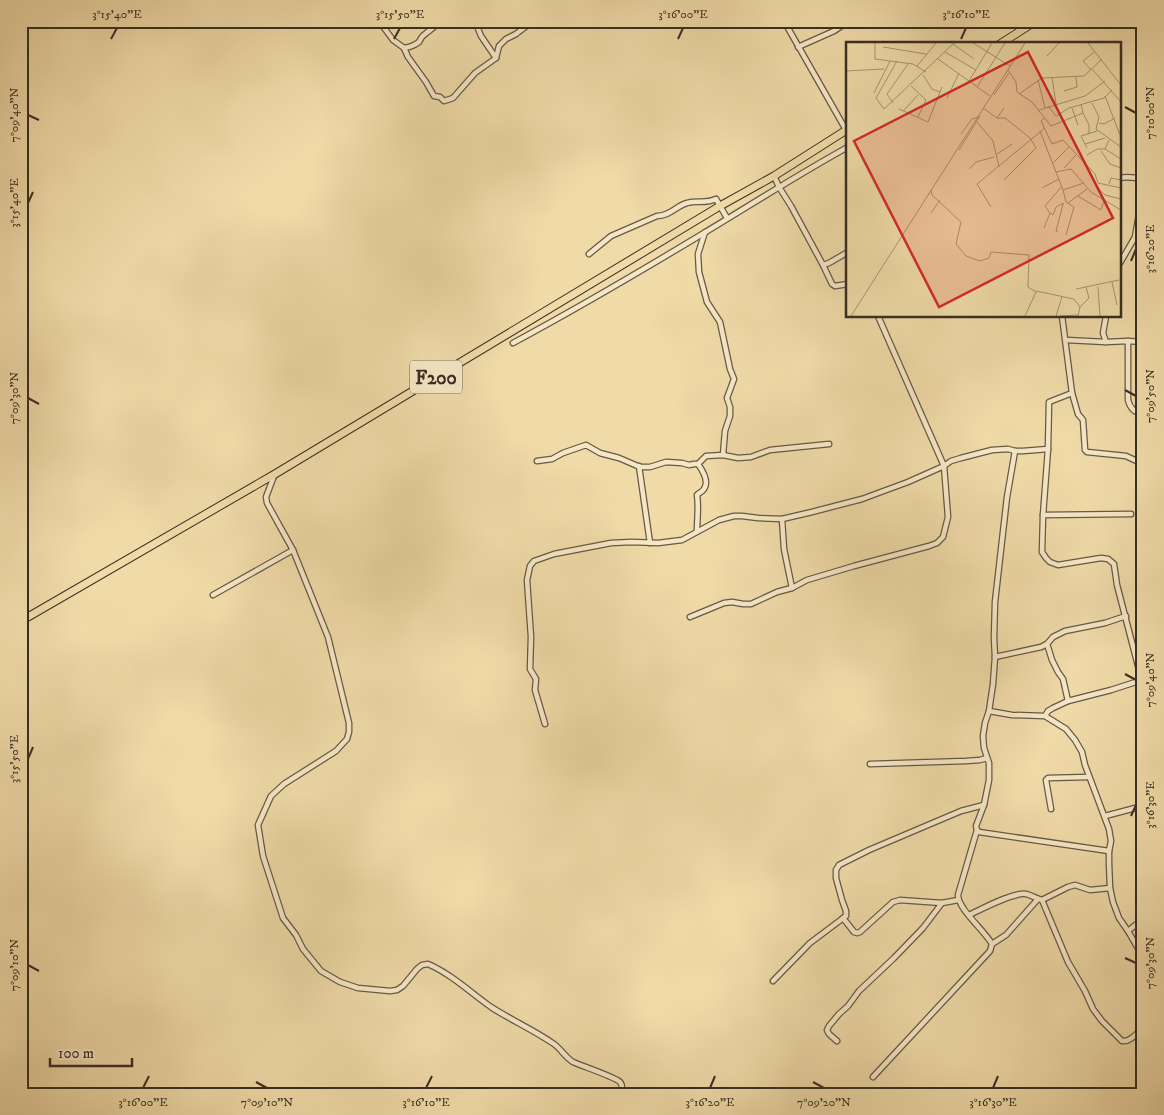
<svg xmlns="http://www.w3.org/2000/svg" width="1164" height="1115" viewBox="0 0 1164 1115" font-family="'IM FELL DW Pica',serif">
<rect width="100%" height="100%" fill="#efdaa8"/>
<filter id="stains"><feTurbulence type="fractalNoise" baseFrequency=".004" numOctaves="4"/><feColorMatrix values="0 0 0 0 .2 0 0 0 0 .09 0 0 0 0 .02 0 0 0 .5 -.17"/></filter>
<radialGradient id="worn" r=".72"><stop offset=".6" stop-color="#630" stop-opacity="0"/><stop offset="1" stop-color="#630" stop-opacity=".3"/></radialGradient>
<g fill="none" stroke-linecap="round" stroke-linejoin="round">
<!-- street casing -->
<g stroke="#665945" stroke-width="7">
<g id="street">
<polyline points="379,21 393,40 404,48 408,57 426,82 434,96 440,97 444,101 453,98 475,73 496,58 499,46 506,39 516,34 533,21"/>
<polyline points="470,21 471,24 477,26 481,36 496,58"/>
<polyline points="607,21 608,21"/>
<polyline points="784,21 846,130"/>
<polyline points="798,47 834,31 849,21"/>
<path d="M404 48C410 47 414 46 419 42 420 40 422 36 424 35 429 30 435 28 439 21"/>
<polyline points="774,176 779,187 791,206 823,265 829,263 848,252"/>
<path d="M1120 178C1128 176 1135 179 1143 177"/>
<polyline points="705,232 698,254 699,272 707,302 720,322 730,369 734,379 727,398 730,407 730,416 725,431 723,455"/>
<path d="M589 254 611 236 657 216C670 216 676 206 687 203 697 200 706 204 716 199L727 218"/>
<polyline points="1120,263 1135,237 1139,214 1143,208"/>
<polyline points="823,265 832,284 835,286 848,284"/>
<polyline points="1062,316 1072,393 1078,414 1083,420 1085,450 1087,452 1126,456 1143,464"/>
<polyline points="1106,316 1103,333 1106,342"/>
<polyline points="1066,340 1106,342 1128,341 1143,342"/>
<path d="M1128 341V400C1130 408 1134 413 1143 414"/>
<path d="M513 343C578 308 641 271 704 233 752 204 799 174 848 147"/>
<polyline points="1072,393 1049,402 1048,449 1043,515 1042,552 1046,558 1050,562 1058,565 1101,558 1108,559 1114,564 1117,585 1143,685"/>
<polyline points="1015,451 1007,497 995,602 994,638 995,657 993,684 989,711 985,723 983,736 984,748 989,763 989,780 984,805 976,826 977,830 979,832 1109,851"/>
<polyline points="537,461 552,459 563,453 586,445 600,453 619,458 640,467 650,467 666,462 682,463 689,465 694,464 698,464"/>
<polyline points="639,466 650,543"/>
<path d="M274 476 266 497 267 503 293 550 328 637 349 723V732L347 739 336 751 284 784 271 796 258 825 263 856 283 918 296 935 303 949 321 971 340 982 358 988 390 991 397 990 403 986 417 969 422 965 428 964C451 974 470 992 491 1007 511 1020 534 1030 554 1044 561 1049 565 1057 573 1062 582 1066 615 1077 620 1082 623 1085 622 1090 621 1094"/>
<polyline points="1043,515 1131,514"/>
<polyline points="782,519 784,549 792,588"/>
<path d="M697 531C697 519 699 507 697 495 699 493 702 492 704 489 709 482 703 471 698 464L706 456 723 455 738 458 751 457 770 450 829 444"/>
<polyline points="213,595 293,550"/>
<polyline points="690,617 724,603 732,602 743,604 751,604 777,592 792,588 807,580 854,566 929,546 937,543 943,537 948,517 944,466 878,316"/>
<polyline points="1047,644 1052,660 1058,672 1063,679 1068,701"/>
<polyline points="995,657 1041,647 1047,644 1053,637 1065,631 1105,623 1126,616"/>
<polyline points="989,711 1012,715 1045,716 1066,729 1075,740 1082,752 1085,765 1109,829 1111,841 1109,851 1109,863 1110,888 1113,902 1119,918 1128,931 1143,957"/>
<polyline points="1045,716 1048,711 1053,708 1068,701 1111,690 1142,680"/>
<polyline points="545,724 535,690 536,679 530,669 531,637 527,580 530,566 534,561 554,554 611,543 632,542 658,543 682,540 719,520 734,516 742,516 758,518 782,519 812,512 862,499 908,482 944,466 951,461 961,458 992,450 1008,449 1015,451 1023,451 1048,449"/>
<polyline points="870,764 966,761 980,760 987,758"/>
<polyline points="1051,809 1046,780 1048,778 1089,777"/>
<polyline points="1105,816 1143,806"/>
<path d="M1042 900 1068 962 1085 991 1093 1009 1102 1021 1122 1041C1131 1042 1137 1033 1143 1027"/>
<path d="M969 915C982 909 1013 892 1026 894 1032 895 1036 899 1042 900L1068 887 1075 885 1090 890 1110 888"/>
<polyline points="843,918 854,932 857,933 860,932 893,902 900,900 942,903 958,900"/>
<polyline points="1128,931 1143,919"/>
<polyline points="992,944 1006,935 1038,899"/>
<polyline points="773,981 810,943 846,916 846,911 842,900 836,878 836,870 839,865 869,850 961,811 984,805"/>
<polyline points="837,1041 829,1034 827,1030 829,1026 839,1014 848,1006 859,991 894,958 923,928 942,903"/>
<path d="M873 1077 990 951 992 944C985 931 958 909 958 895L977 830"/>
</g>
</g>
<!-- primary casing -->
<g stroke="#382e24" stroke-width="9">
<g id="primary">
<polyline points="1000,44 1036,21"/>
<polyline points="21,621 275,474 720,206 774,176 848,129"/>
</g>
</g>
<!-- street -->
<use href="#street" stroke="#f5e7c6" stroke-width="4.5"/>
<!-- primary -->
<use href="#primary" stroke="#efdaa8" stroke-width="7"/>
</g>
<!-- ticks -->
<path fill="none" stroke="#382e24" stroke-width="2" d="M111 39 117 28M394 39 400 28M678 39 683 28M961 39 966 28M1125 107 1136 113M28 115 39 120M28 203 33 192M1131 261 1136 249M1125 390 1136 396M28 398 39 404M1125 674 1136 680M28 759 33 747M1131 816 1136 805M1125 958 1136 963M28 965 39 971M256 1082 267 1088M813 1082 824 1088M143 1088 149 1076M426 1088 432 1076M710 1088 715 1076M993 1088 998 1076"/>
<g text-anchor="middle" stroke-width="4" stroke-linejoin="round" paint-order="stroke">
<!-- shield labels -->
<rect fill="#f5e7c6" stroke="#716655" stroke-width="1" x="410" y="360.5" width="52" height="33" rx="4"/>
<g font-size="19" font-weight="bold" fill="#382e24">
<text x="436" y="384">F200</text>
</g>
</g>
<!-- overview -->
<g transform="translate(846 42)">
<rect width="275" height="275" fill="#efdaa8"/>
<path fill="none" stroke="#a69573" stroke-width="1" d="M29 1V17L67 22 80 30M127 1 164 24M242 1 275 43M107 2 128 17M37 5 80 12M99 10 130 28M201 14 213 1M92 17 144 54M51 19 30 56 38 67 108 1M71 24 90 1M246 27 275 60M162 28 170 40 171 50 186 60 205 84 237 71 235 62M245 28 237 19 248 10M0 29 38 27M77 33 86 47 94 50M206 35 210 62M192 38 199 66M123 39 146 1M65 44 80 58 72 75M131 45 159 1M218 49 231 45 230 35M28 51 44 19M173 52 196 36 238 34 255 18M148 53 163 31M259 54 274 93M101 56 113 31M47 61 41 52 62 22M246 61 253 75 250 87 275 105M202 64 210 74 223 66 258 56 266 48M137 66 151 76 158 66M226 66 232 83M53 67 82 80 96 45M58 68 72 53M193 68 239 54 259 39M237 71 243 83V92M151 76H159L184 96 190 106 158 138M198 76 195 79 206 102 217 98 249 132 252 141 275 146M131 80 147 99 153 125M253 81 258 82 269 76M194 89 217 148 238 141M115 92 126 77 132 75M239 102 259 96M241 106 235 94 251 89M259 107 275 117M113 108 134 74M255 109 264 122 275 126M151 112 166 102M241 113 251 107H259L263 98M207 121 223 105M218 126 230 113M123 127 130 120 148 115M210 130 225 127 245 150 275 168M263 142 265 136 275 138M251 145 259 153 275 157M196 146 213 137M85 148 86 153 115 180 110 202 120 214 134 219 143 216 145 210 183 213 182 245 190 250 179 274M217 148 220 160 228 165 220 193M232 154 255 168 258 158M222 161 241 147M145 165 131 142 199 86M85 171 94 158M204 171 207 173 210 165 218 161M198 186 204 171 199 164 216 144M212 190 210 189 217 162M266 240 271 263M252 245 254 274M230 247 273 238M190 249 228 257 234 265 232 274M234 265 243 256 240 245M5 274 179 1M210 274 216 255M214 274 232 273"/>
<path fill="#d62828" fill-opacity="0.15" stroke="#d62828" stroke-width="2.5" d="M182 10 267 176 93 265 8 99Z"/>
<rect width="275" height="275" fill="none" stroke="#382e24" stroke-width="2.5"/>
</g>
<!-- margin -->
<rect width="1164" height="1115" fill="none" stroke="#efdaa8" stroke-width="55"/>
<!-- scale -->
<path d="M50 1058v8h82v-8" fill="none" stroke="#382e24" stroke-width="2.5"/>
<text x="58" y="1058" font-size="15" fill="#382e24" stroke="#f5e7c6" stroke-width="4" paint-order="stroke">100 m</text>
<rect x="28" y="28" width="1108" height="1060" fill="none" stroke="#382e24" stroke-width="2"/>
<g font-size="12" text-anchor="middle" fill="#382e24">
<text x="117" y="18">3°15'40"E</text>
<text x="400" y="18">3°15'50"E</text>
<text x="683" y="18">3°16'00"E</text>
<text x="966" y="18">3°16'10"E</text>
<text transform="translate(1150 113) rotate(-90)" y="4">7°10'00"N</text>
<text transform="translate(14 115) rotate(-90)" y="4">7°09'40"N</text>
<text transform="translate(14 203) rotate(-90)" y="4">3°15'40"E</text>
<text transform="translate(1150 249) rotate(-90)" y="4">3°16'20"E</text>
<text transform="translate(1150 396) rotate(-90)" y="4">7°09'50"N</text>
<text transform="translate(14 398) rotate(-90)" y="4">7°09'30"N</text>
<text transform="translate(1150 680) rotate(-90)" y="4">7°09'40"N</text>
<text transform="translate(14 759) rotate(-90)" y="4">3°15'50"E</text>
<text transform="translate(1150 805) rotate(-90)" y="4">3°16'30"E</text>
<text transform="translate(1150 963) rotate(-90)" y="4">7°09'30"N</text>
<text transform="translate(14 965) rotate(-90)" y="4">7°09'10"N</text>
<text x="143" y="1106">3°16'00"E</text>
<text x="267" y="1106">7°09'10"N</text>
<text x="426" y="1106">3°16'10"E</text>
<text x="710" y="1106">3°16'20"E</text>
<text x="824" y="1106">7°09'20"N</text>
<text x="993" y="1106">3°16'30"E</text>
</g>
<rect width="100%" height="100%" filter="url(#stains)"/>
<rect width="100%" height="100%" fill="url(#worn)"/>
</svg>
